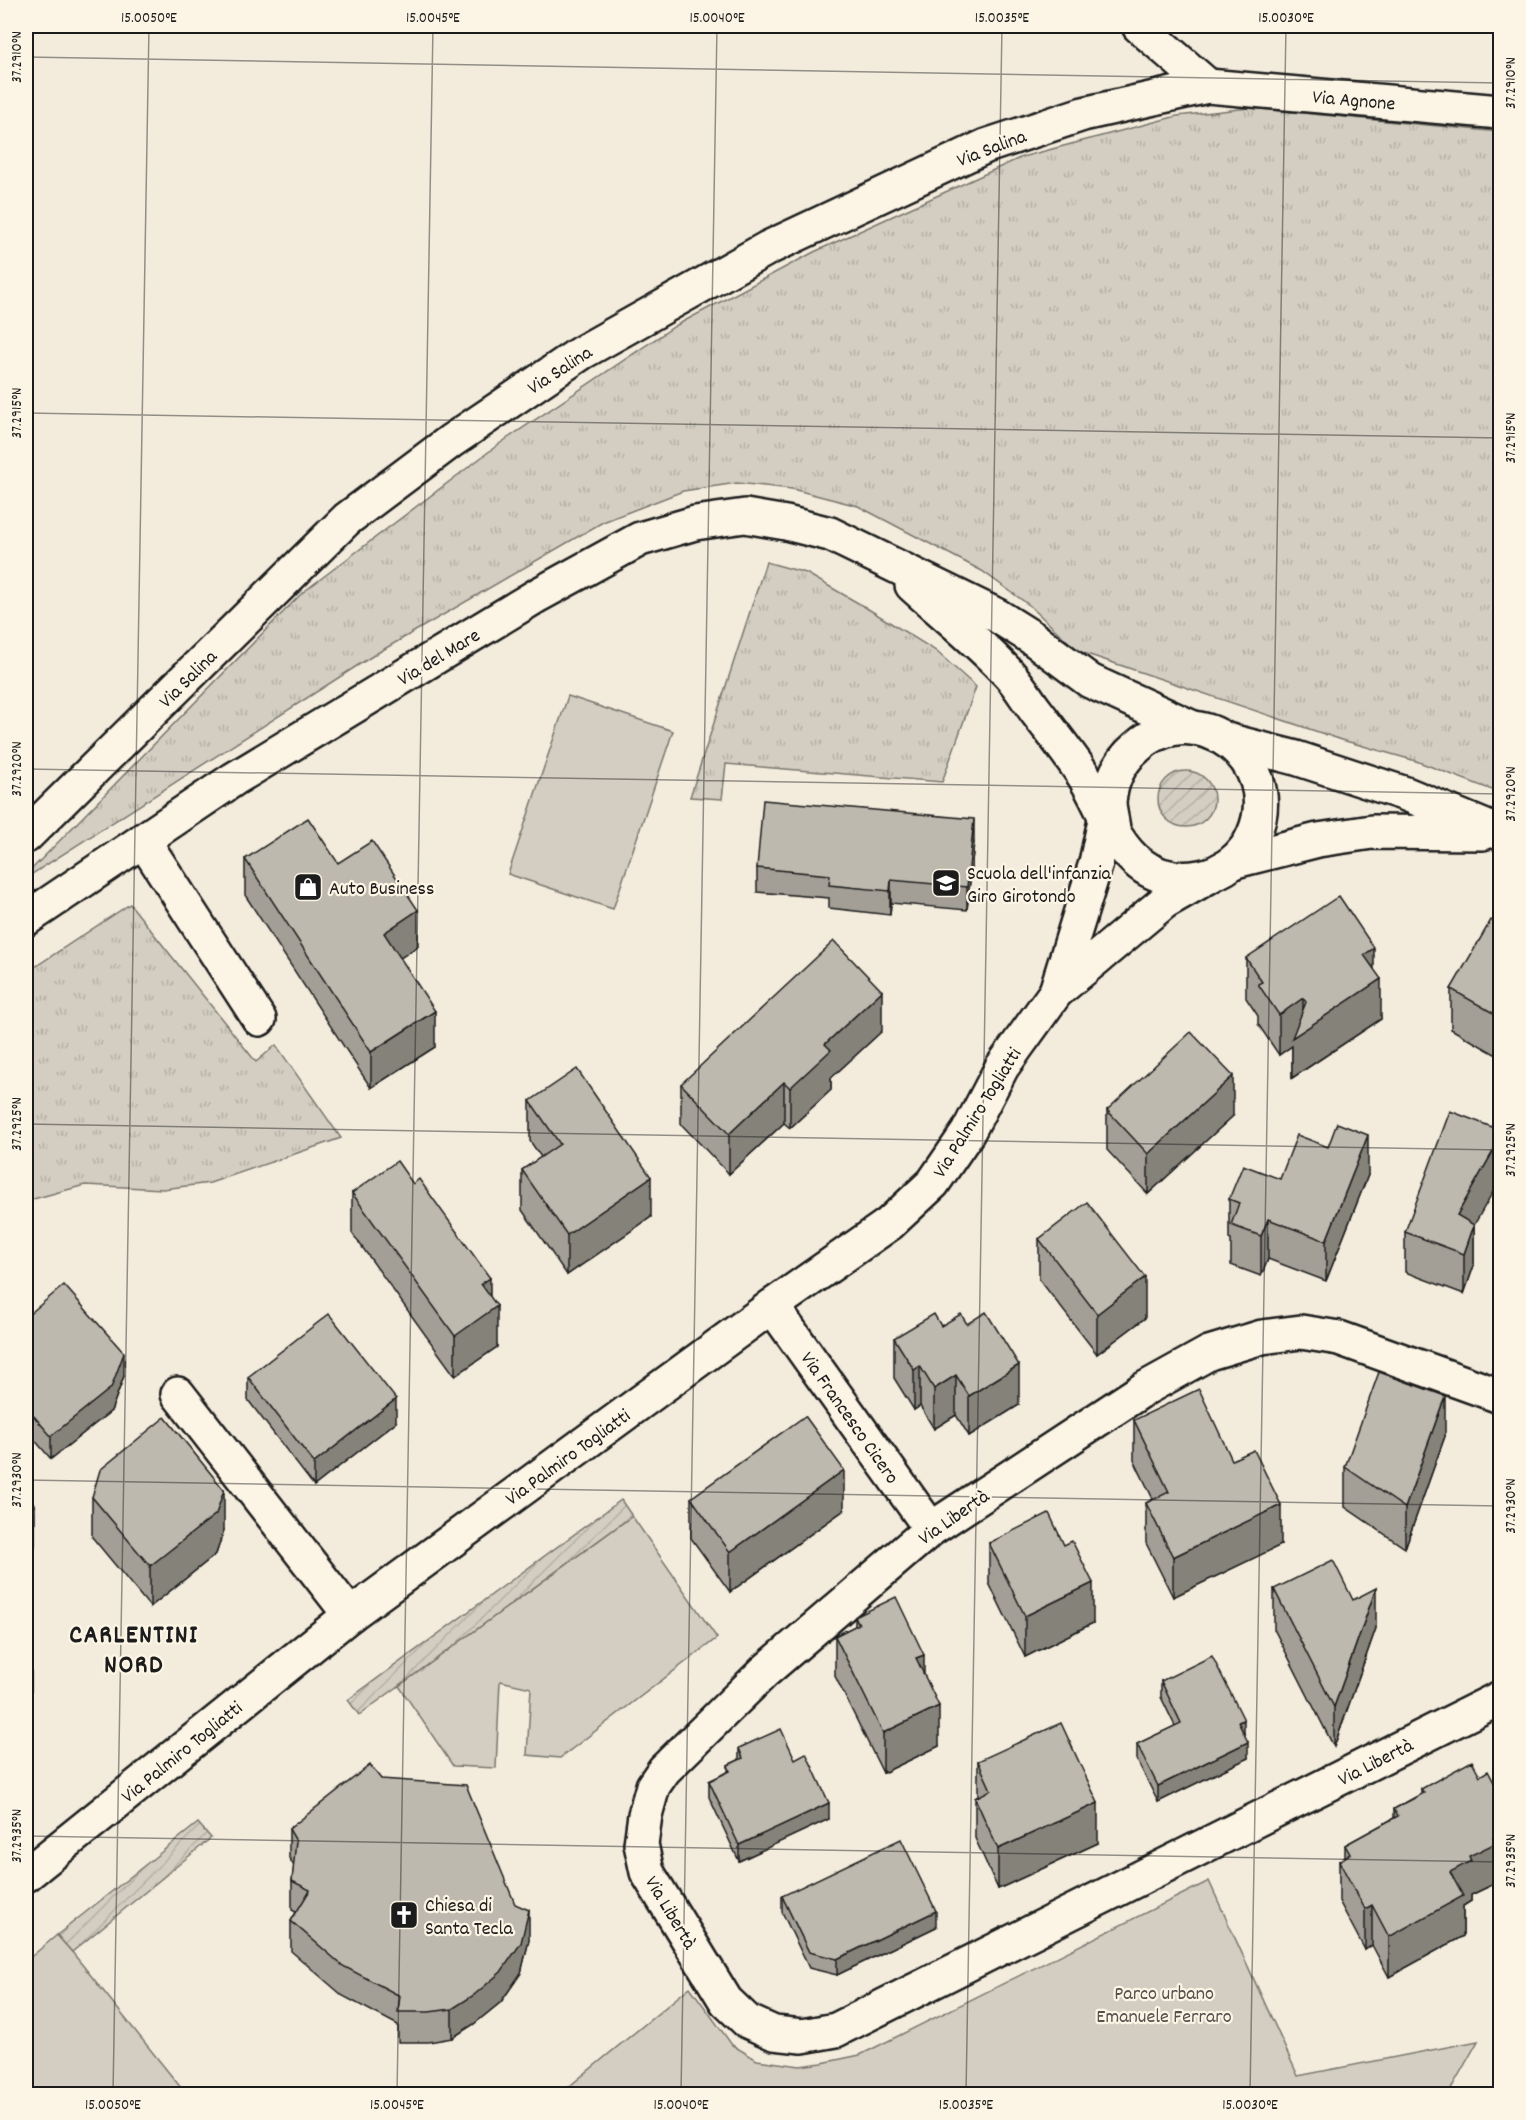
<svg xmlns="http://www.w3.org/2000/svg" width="1526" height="2120" viewBox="0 0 1526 2120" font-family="Dekko,sans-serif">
<defs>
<pattern id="grass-tufts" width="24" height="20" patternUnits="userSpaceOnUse" patternTransform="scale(1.5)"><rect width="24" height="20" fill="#d3cec1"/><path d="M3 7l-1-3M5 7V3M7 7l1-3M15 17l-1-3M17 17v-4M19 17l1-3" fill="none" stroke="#b5b0a5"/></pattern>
<pattern id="garden-furrows" width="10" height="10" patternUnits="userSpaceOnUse" patternTransform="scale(1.5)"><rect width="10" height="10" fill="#d3cec1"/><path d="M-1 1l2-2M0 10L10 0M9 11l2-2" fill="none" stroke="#b5b0a5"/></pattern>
</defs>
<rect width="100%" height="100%" fill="#f3ecdd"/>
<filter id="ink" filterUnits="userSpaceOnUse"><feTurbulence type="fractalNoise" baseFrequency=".0167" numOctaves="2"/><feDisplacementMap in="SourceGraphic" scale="12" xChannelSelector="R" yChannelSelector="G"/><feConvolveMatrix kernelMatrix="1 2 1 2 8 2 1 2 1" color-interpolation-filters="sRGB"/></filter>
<g filter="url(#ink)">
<!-- grass -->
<g fill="url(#grass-tufts)" stroke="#78756e" stroke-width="1.5">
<polygon points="1249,108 1500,132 1500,793 1416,761 1342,740 1078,651 1029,605 982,571 858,506 792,489 737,483 683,491 603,522 374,655 26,878 26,875 302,593 499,444 675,326 814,252 1022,157 1177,116"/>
<polygon points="766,562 806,573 865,607 936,651 976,687 942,782 726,764 722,799 690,797"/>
<polygon points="130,904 256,1062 276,1045 341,1138 210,1183 163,1189 85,1185 26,1201 26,973"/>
</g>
<!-- park -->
<g fill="#d3cec1" stroke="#78756e" stroke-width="1.5">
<polygon points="568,696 673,731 613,909 508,874"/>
<polygon points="632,1516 717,1638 560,1758 527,1755 531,1688 500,1681 496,1768 453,1766 399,1686"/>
<polygon points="1209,1881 1298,2076 1478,2041 1448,2094 1203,2094 1201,2093 1195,2094 560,2094 690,1987 732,2045 757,2060 800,2066 822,2063 860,2055"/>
<polygon points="57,1935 72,1952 186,2094 26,2094 26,1961"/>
</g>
<!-- garden -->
<g fill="url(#garden-furrows)" stroke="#78756e" stroke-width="1.5">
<circle cx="1186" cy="799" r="28"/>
<polygon points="621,1500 632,1516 359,1715 348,1700"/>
<polygon points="198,1823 211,1838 72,1952 57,1935"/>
</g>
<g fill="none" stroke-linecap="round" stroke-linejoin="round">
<!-- street casing -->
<g stroke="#1c1c1c" stroke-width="38">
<g id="street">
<polyline points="1139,26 1208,86"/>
<polyline points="143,840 259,1019"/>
<polyline points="772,1306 931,1529"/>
<polyline points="178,1394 350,1615"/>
<polyline points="1500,1396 1339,1338 1301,1332 1262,1337 1209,1353 1144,1389 931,1529 764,1672 664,1770 653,1786 645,1815 641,1844 647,1872 726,2001 747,2021 774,2033 802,2036 836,2030 1500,1698"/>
</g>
</g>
<!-- secondary casing -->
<g stroke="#1c1c1c" stroke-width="38">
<g id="secondary">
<path d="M912 585C944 614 979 642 1009 674 1019 685 1027 699 1036 711 1051 731 1067 751 1082 773 1102 802 1111 842 1140 864 1158 878 1178 881 1200 877 1224 873 1245 856 1254 834 1285 761 1197 693 1137 747 1120 761 1111 780 1109 802 1109 810 1112 820 1113 829"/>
<polyline points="1226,740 1296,758 1406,794 1500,833"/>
<polyline points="26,836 347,519 451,441 581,353 768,248 986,146 1083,114 1208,86 1500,112"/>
<polyline points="1235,861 1318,840 1372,832 1483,833"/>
<polyline points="26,919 234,779 538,595 640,539 695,523 745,516 786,523 830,534 996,615 1031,637 1090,681 1193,728"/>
<polyline points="1056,992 1096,863 1108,806"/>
<polyline points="26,1875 350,1615 772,1306 889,1224 933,1183 968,1132 1002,1067 1056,992 1164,902 1211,875"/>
</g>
</g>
<!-- street -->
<use href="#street" stroke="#fcf5e5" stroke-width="33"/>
<!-- secondary -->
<use href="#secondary" stroke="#fcf5e5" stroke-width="33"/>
</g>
<!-- wall -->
<g fill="#a39f96" stroke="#1c1c1c" stroke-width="1.5">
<polygon points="974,842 967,910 891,903 890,915 829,908 829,898 757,892 757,868"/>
<polygon points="245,859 338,863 418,946 400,958 435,1047 371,1088 245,895"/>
<polygon points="1500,926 1500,1057 1451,1029 1451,989"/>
<polygon points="1246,958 1374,970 1381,1019 1292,1078 1292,1046 1279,1055 1258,1024 1258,1016 1246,998"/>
<polygon points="882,1031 831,1078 831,1090 790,1128 784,1123 729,1174 681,1124 681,1084"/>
<polygon points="530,1101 651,1217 567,1275 522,1210 522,1170 541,1157 530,1141"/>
<polygon points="1107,1110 1233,1116 1148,1194 1107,1150"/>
<polygon points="1368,1175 1326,1281 1268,1259 1261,1276 1231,1265 1231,1240 1229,1239 1229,1199 1280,1179"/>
<polygon points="352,1193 490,1297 497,1347 455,1376 352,1233"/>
<polygon points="1474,1225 1474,1265 1464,1294 1405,1272 1405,1232"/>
<polygon points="1039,1239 1145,1318 1097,1354 1039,1279"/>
<polygon points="26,1317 124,1376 111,1411 51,1459 26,1430"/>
<polygon points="967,1324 1019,1405 969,1436 956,1415 934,1429 920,1406 914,1410 894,1378 894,1338 941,1326"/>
<polygon points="248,1377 396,1422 314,1486 248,1400"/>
<polygon points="1134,1420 1232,1460 1281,1545 1173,1597 1146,1543 1146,1503 1153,1499 1134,1460"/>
<polygon points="1445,1436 1405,1548 1345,1507 1345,1467"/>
<polygon points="92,1497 224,1530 216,1554 150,1607 92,1537"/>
<polygon points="691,1498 844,1510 730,1592 691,1538"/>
<polygon points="989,1543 1093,1623 1025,1657 989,1583"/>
<polygon points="1274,1589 1353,1600 1376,1628 1334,1747 1274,1629"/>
<polygon points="855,1617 924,1675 939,1746 883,1773 835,1676 835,1636 855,1626"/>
<polygon points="1161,1681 1244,1733 1248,1758 1158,1802 1137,1760 1137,1744 1175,1726 1161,1697"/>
<polygon points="739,1748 795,1759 829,1819 739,1861 709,1797 709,1781 728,1772 728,1765 739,1760"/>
<polygon points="978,1761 1098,1843 998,1889 975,1838 975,1798 978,1796"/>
<polygon points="381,1779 529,1940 521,1973 501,2002 474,2024 452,2038 429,2042 398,2042 398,2025 343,1996 291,1951 291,1921 296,1912 292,1910 292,1881 294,1866 289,1858 289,1829"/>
<polygon points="1421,1789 1496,1877 1496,1883 1471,1895 1471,1901 1463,1906 1463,1936 1389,1977 1372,1945 1365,1950 1339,1901 1339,1861 1345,1858 1345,1845 1394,1818 1394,1809 1421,1794"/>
<polygon points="782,1896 936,1927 837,1975 809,1968 782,1912"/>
</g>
<!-- shaded-wall -->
<g fill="#85827a" stroke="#1c1c1c" stroke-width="1.5">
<polygon points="974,819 974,842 967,910 967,887"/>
<polygon points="891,880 891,903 890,915 890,891"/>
<polygon points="418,910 418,946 384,969 384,933"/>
<polygon points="1374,948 1374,983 1381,979 1381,1019 1292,1078 1292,1046 1279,1055 1279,1015 1303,998 1303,1030 1364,955"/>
<polygon points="882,991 882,1031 831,1078 831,1090 790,1128 790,1088 825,1044"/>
<polygon points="435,1011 435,1047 371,1088 371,1052"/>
<polygon points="1233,1076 1233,1116 1148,1194 1148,1154"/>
<polygon points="784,1082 784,1123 729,1174 729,1134"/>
<polygon points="1368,1135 1368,1175 1326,1281 1326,1241"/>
<polygon points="1500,1139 1500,1179 1459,1252 1457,1215"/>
<polygon points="651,1177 651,1217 567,1275 567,1235"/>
<polygon points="1268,1219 1268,1259 1261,1276 1261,1236"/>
<polygon points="1474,1225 1474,1265 1464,1294 1464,1254"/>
<polygon points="1145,1277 1145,1318 1097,1354 1097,1314"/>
<polygon points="490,1278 490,1311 497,1306 497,1347 455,1376 455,1336 481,1284"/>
<polygon points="124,1353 124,1376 111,1411 51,1459 51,1436"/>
<polygon points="1019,1365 1019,1405 969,1436 969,1396"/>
<polygon points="920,1366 920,1406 914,1410 914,1370"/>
<polygon points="956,1375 956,1415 934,1429 934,1389"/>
<polygon points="1445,1396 1445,1436 1405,1548 1405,1508"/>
<polygon points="396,1399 396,1422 314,1486 314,1463"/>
<polygon points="844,1470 844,1510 730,1592 730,1552"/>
<polygon points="224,1490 224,1530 216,1554 150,1607 150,1566"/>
<polygon points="35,1505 35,1546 26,1554 26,1514"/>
<polygon points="1281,1505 1281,1545 1173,1597 1173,1557"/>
<polygon points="1093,1583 1093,1623 1025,1657 1025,1616"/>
<polygon points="1376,1588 1376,1628 1334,1747 1334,1707"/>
<polygon points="924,1655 924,1695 916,1658"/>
<polygon points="31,1668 31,1708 26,1713 26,1672"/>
<polygon points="939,1706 939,1746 883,1773 883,1733"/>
<polygon points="1244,1720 1244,1735 1238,1722"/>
<polygon points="1248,1742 1248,1758 1158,1802 1158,1786"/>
<polygon points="829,1803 829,1819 739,1861 739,1845"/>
<polygon points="1098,1803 1098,1843 998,1889 998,1849"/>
<polygon points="1500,1835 1500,1875 1496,1877 1496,1883 1471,1895 1471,1901 1463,1906 1463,1936 1389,1977 1389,1937 1450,1872 1469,1856 1493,1838"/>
<polygon points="1372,1905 1372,1945 1365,1950 1365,1909"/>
<polygon points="529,1910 529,1940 521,1973 501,2002 474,2024 452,2038 452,2009"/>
<polygon points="936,1911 936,1927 837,1975 837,1959"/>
</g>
<!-- building -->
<g fill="#beb9ae" stroke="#1c1c1c" stroke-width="1.5">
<polygon points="763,800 974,819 967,887 891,880 890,891 829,885 830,875 757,868"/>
<polygon points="308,818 338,863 372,841 418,910 384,933 435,1011 371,1052 245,859"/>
<polygon points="1339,896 1374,948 1364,955 1381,979 1292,1038 1306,1002 1303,998 1279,1015 1258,984 1262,982 1246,958"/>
<polygon points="1491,920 1500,926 1500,1017 1451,989"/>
<polygon points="834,941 882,991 825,1044 831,1050 790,1088 784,1082 729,1134 681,1084"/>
<polygon points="1191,1032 1233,1076 1148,1154 1107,1110"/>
<polygon points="577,1069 651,1177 567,1235 522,1170 560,1144 530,1101"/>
<polygon points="1450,1111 1500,1130 1500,1139 1457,1215 1474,1225 1464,1254 1405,1232"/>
<polygon points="1337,1123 1368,1135 1326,1241 1268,1219 1261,1236 1231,1225 1239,1203 1229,1199 1243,1165 1280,1179 1297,1135 1328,1147"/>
<polygon points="397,1161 413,1184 419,1179 490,1278 481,1284 497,1306 455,1336 352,1193"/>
<polygon points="1087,1202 1145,1277 1097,1314 1039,1239"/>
<polygon points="64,1285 124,1353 111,1388 51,1436 26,1407 26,1317"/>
<polygon points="986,1312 1019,1365 969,1396 956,1375 934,1389 920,1366 914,1370 894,1338 934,1314 941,1326 961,1314 967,1324"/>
<polygon points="329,1314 396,1399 314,1463 248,1377"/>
<polygon points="1379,1372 1445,1396 1405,1508 1345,1467"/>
<polygon points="1199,1389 1232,1460 1254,1450 1281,1505 1173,1557 1146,1503 1169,1492 1134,1420"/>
<polygon points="805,1416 844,1470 730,1552 691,1498"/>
<polygon points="165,1417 224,1490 216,1514 150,1566 92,1497 100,1470"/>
<polygon points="26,1494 35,1505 26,1514"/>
<polygon points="1049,1513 1064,1545 1072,1541 1093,1583 1025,1616 989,1543"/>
<polygon points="1333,1560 1353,1600 1376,1588 1334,1707 1274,1589"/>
<polygon points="896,1597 924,1655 916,1658 939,1706 883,1733 835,1636 859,1624 855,1617"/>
<polygon points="1212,1656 1244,1720 1238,1722 1248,1742 1158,1786 1137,1744 1181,1723 1161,1681"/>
<polygon points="26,1661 31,1668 26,1672"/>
<polygon points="1061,1723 1098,1803 998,1849 975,1798 991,1790 978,1761"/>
<polygon points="781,1729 795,1759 806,1753 829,1803 739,1845 709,1781 730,1771 728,1765 743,1758 739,1748"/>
<polygon points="1472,1761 1480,1776 1488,1771 1500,1794 1500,1835 1493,1838 1496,1843 1469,1856 1471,1861 1450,1872 1463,1896 1389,1937 1372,1905 1365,1909 1339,1861 1350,1854 1345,1845 1398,1816 1394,1809 1424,1793 1421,1789"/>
<polygon points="370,1765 381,1779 466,1785 515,1904 529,1910 521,1943 501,1972 474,1995 452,2009 429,2012 398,2012 400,1996 343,1966 291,1921 310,1890 292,1881 296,1841 289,1829"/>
<polygon points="901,1839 936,1911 837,1959 809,1952 782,1896"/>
</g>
</g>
<!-- ticks -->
<path fill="none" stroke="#1c1c1c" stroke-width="1.5" stroke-opacity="0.45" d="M26 57 1500 83M26 413 1500 438M26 769 1500 794M26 1124 1500 1150M26 1480 1500 1506M26 1836 1500 1862M113 2094 149 26M397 2094 433 26M681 2094 717 26M966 2094 1002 26M1250 2094 1286 26"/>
<!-- icons -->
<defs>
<g id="school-square" transform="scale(1.5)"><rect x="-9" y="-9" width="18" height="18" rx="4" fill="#1c1c1c" stroke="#fcf5e5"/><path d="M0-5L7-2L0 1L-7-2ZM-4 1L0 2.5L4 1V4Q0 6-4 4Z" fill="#fff"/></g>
<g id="shop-square" transform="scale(1.5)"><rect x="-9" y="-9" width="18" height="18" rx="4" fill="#1c1c1c" stroke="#fcf5e5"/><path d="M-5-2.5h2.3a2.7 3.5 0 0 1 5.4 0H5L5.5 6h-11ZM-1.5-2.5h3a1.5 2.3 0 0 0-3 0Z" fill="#fff"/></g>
<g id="church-square" transform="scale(1.5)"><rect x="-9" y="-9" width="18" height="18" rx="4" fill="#1c1c1c" stroke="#fcf5e5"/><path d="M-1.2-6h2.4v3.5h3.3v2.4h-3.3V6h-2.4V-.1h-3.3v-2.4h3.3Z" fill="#fff"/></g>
</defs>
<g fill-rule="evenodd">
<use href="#school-square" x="946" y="883"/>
<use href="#shop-square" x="308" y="887"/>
<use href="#church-square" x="404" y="1915"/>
</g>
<g text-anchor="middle" stroke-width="4.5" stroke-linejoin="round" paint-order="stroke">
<!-- street labels -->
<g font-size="20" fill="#1c1c1c" stroke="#fcf5e5">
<text transform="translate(1354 99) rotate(5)" y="7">Via Agnone</text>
<text transform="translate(991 147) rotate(-21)" y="7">Via Salina</text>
<text transform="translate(559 369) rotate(-33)" y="7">Via Salina</text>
<text transform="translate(438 656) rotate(-31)" y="7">Via del Mare</text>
<text transform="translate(187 678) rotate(-45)" y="7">Via Salina</text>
<text transform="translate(976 1112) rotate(-58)" y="7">Via Palmiro Togliatti</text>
<text transform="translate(851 1417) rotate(55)" y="7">Via Francesco Cicero</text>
<text transform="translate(567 1456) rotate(-36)" y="7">Via Palmiro Togliatti</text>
<text transform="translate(953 1516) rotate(-35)" y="7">Via Libertà</text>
<text transform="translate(181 1751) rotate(-39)" y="7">Via Palmiro Togliatti</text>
<text transform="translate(1375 1761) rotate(-27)" y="7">Via Libertà</text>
<text transform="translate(672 1912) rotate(59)" y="7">Via Libertà</text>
</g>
<!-- poi labels -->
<g font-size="20" fill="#1c1c1c" stroke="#fcf5e5" text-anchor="start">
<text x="967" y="879">Scuola dell'infanzia<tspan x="967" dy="23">Giro Girotondo</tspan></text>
<text x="329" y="894">Auto Business</text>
<text x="425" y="1911">Chiesa di<tspan x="425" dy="23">Santa Tecla</tspan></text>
</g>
<!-- park labels -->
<g font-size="20" fill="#53514e" stroke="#fcf5e5">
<text x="1164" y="1999">Parco urbano<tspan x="1164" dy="23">Emanuele Ferraro</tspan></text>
</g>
<!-- district labels -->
<g font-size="26" font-weight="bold" letter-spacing="1.5" fill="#1c1c1c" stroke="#fcf5e5">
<text x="134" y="1642">CARLENTINI<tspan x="134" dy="30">NORD</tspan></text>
</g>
</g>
<!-- margin -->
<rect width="1526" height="2120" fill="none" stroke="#fcf5e5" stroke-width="66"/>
<rect x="33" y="33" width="1460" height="2054" fill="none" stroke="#1c1c1c" stroke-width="2"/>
<g font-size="15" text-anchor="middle" fill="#1c1c1c">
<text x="149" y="22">15.0050°E</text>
<text x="433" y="22">15.0045°E</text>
<text x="717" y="22">15.0040°E</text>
<text x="1002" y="22">15.0035°E</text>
<text x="1286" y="22">15.0030°E</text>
<text transform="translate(16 57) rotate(-90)" y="5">37.2910°N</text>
<text transform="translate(1510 83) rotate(-90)" y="5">37.2910°N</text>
<text transform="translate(16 413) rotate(-90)" y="5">37.2915°N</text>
<text transform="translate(1510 438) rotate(-90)" y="5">37.2915°N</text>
<text transform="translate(16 769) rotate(-90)" y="5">37.2920°N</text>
<text transform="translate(1510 794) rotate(-90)" y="5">37.2920°N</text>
<text transform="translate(16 1124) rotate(-90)" y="5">37.2925°N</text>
<text transform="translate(1510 1150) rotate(-90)" y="5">37.2925°N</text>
<text transform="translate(16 1480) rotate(-90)" y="5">37.2930°N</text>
<text transform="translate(1510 1506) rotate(-90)" y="5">37.2930°N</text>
<text transform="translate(16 1836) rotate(-90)" y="5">37.2935°N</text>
<text transform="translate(1510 1861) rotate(-90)" y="5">37.2935°N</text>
<text x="113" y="2109">15.0050°E</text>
<text x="397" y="2109">15.0045°E</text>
<text x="681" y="2109">15.0040°E</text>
<text x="966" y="2109">15.0035°E</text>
<text x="1250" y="2109">15.0030°E</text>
</g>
</svg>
